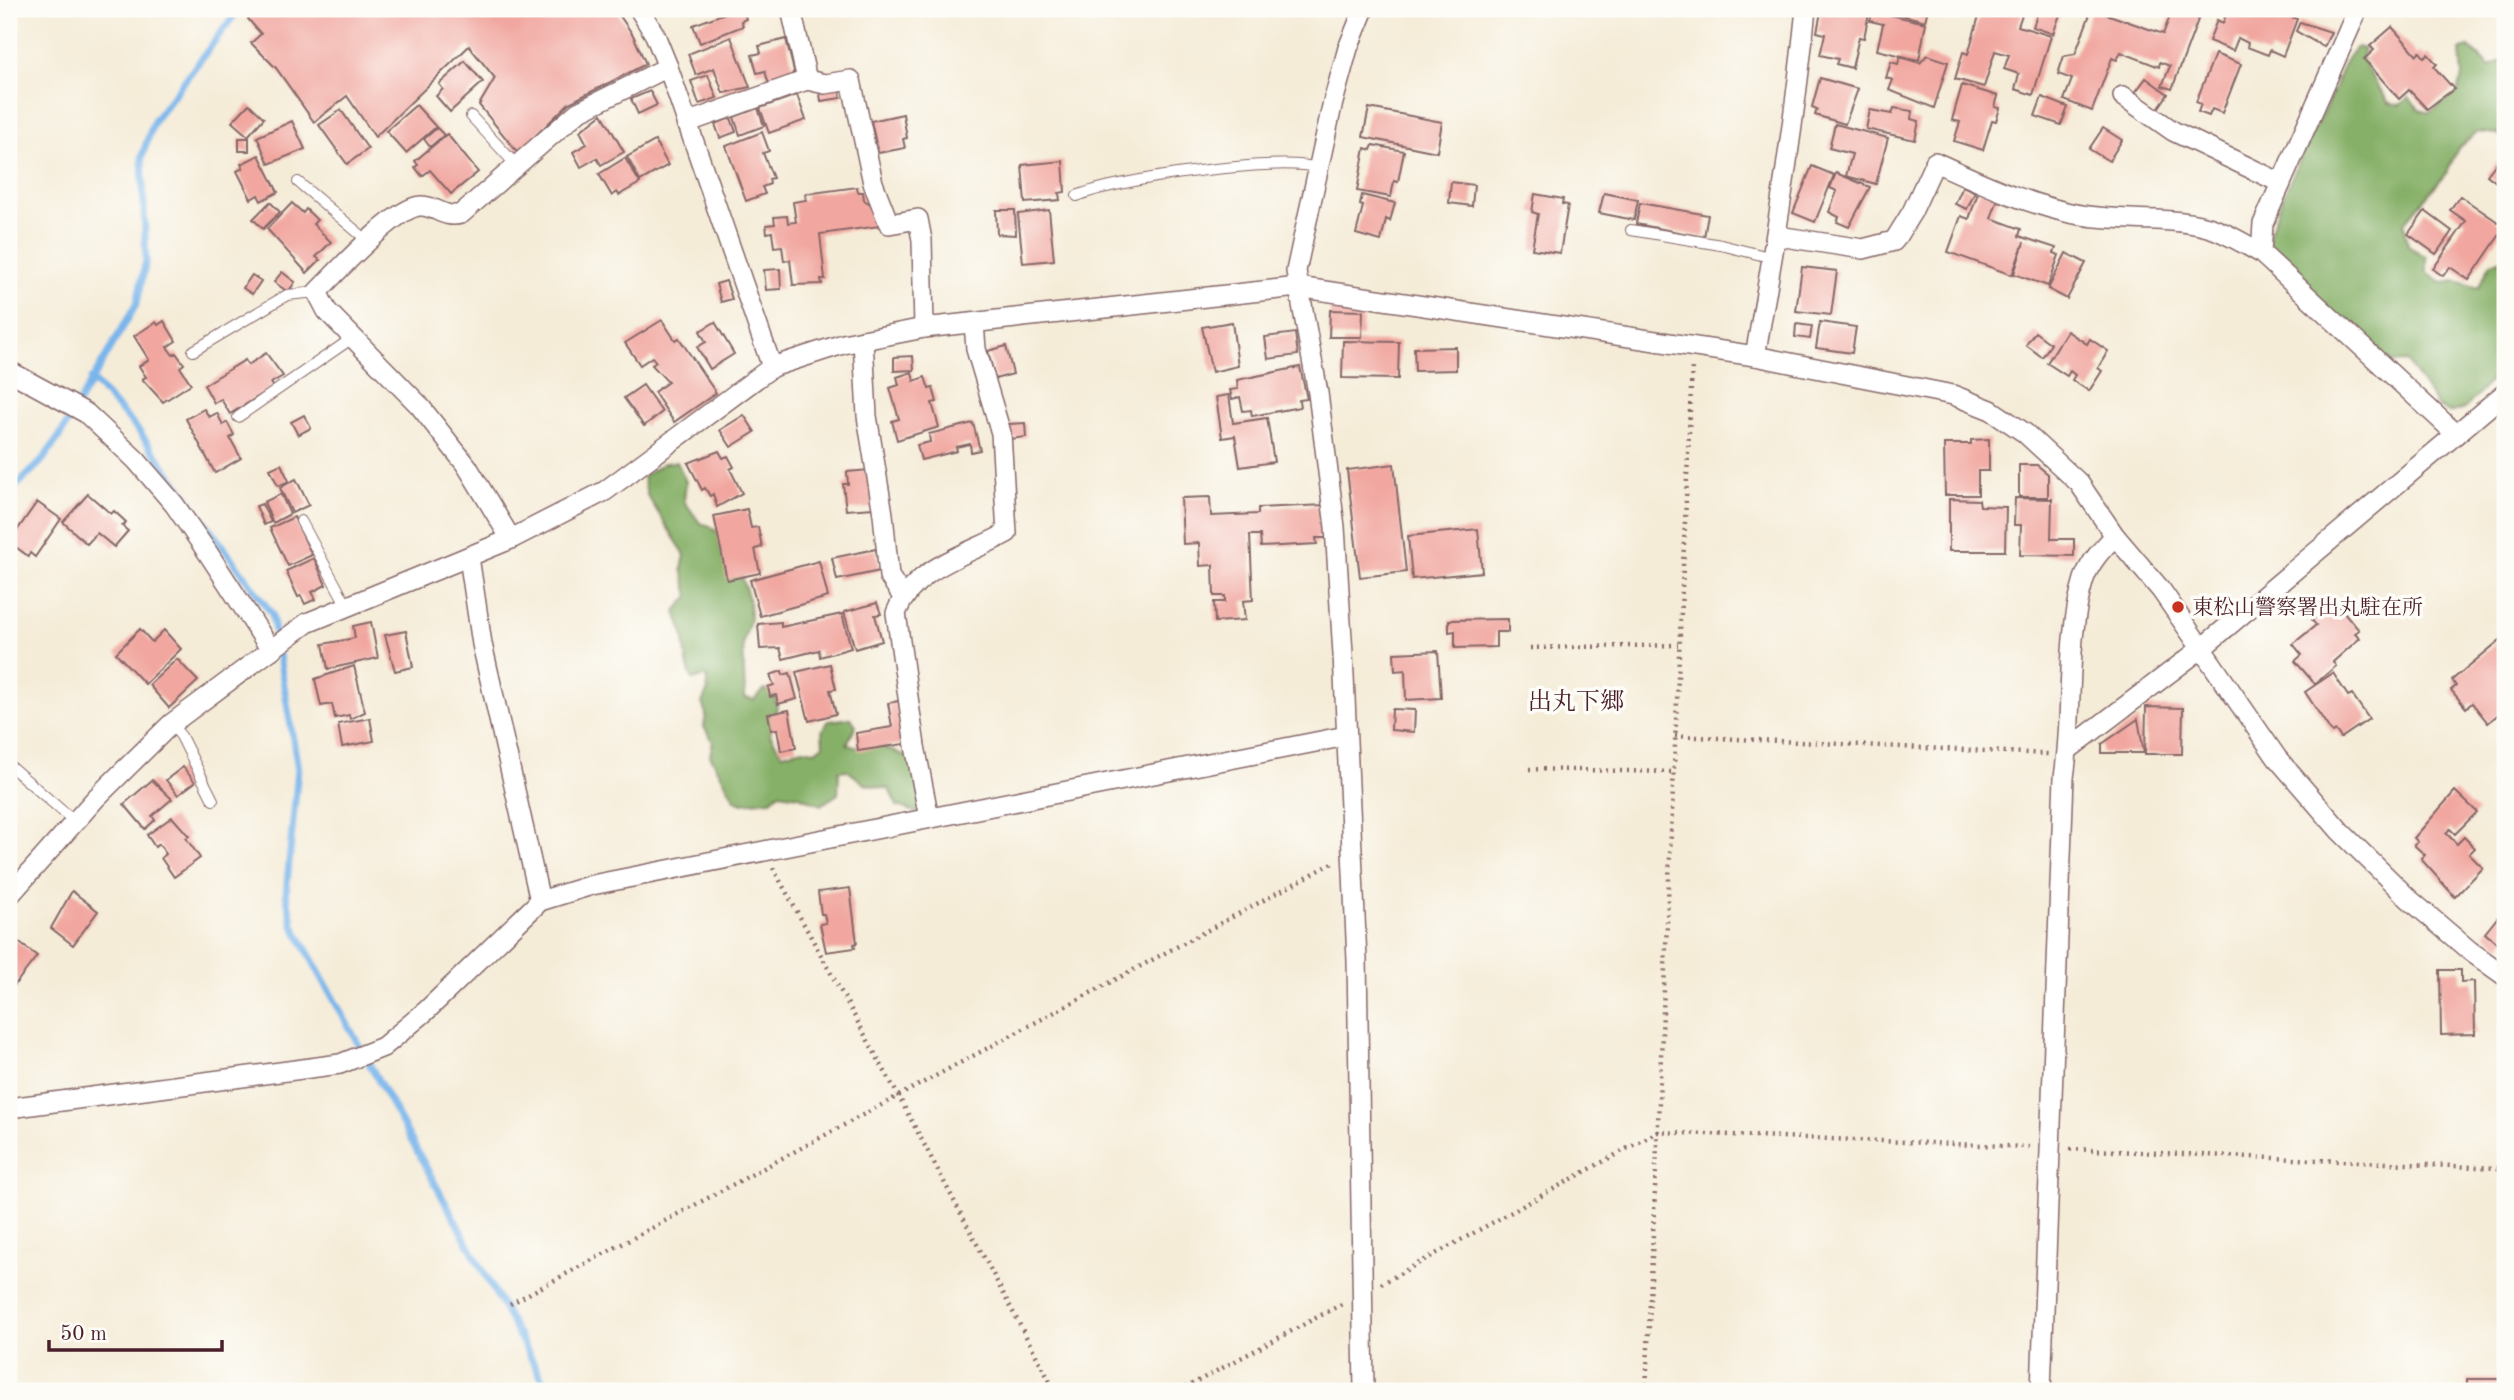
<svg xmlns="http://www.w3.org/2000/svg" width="2514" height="1400" viewBox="0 0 2514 1400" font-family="'Old Standard TT','Noto Serif JP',serif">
<rect width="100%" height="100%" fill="#fdfcf7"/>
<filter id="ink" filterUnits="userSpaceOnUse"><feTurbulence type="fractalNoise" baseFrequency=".0143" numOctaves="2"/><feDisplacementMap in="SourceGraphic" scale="14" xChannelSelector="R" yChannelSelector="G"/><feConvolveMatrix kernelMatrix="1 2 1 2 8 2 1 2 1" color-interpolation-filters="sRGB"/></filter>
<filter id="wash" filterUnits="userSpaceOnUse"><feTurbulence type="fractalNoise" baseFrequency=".00686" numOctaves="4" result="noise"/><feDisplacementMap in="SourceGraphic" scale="28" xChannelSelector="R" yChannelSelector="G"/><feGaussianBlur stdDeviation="1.57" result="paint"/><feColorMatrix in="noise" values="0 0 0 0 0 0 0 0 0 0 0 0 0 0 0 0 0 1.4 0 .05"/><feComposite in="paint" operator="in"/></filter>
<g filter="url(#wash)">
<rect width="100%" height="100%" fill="#f5ecd8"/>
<!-- forest -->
<g fill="#86b068" stroke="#68684a" stroke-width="2">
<path d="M2357 47 2364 49 2361 59 2389 103 2400 105 2409 97 2420 110 2429 113 2458 93 2462 76 2460 50 2469 47 2490 67 2505 59V140L2497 134 2477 132 2458 148 2447 172 2404 223 2408 246 2427 257V273L2442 283 2457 281 2478 288 2491 263 2505 258V365L2465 408 2449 413 2438 407 2407 362 2385 363 2266 248C2279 194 2309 144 2332 94 2339 78 2343 58 2357 47Z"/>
<path d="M677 462 686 482 684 501 700 523 710 526 731 544 749 600 750 620 743 643 745 698 754 700 764 690 773 691 777 707 770 734 782 754 803 749 815 751 823 745 822 730 829 721 851 718 856 725 847 744 854 747 877 745 913 759 923 815 897 806 889 789 865 784 847 770 839 771 838 794 821 805 799 796 779 793 771 800 742 803 735 800 710 755 713 742 704 727 706 714 702 703 708 690 706 676 693 680C681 656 689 637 675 612L689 596 682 569 685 555 647 495 643 477 664 463Z"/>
</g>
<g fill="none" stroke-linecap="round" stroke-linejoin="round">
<!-- stream -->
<g stroke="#79b5eb" stroke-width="7">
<polyline points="91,379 138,430 272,614 298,769 286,894 293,925 549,1391"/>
<polyline points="9,493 42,461 59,437 137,303 146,260 142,156 154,121 239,9"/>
</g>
</g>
<g id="blocks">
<!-- building -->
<g fill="#f1a7a0">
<polygon points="256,9 615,9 633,35 646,64 569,103 518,153 479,105 495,78 469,46 375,137 347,96 314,122 276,68 251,43 261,34 248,19"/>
<polygon points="736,9 743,9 746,19 741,21 743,26 700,43 693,25"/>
<polygon points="1832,9 1869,13 1864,38 1859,37 1852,68 1836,64 1838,59 1820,55 1825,34 1817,32 1821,12 1831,14"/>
<polygon points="1903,9 1928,9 1925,21 1902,15"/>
<polygon points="1981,9 2024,9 2018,26 2051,36 2033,95 2015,89 2019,74 2004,69 2009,55 1995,51 1984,87 1955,79 1963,52 1968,54"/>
<polygon points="2039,9 2062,9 2053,34 2033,27"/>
<polygon points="2092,9 2163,34 2171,14 2178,17 2181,9 2202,9 2172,89 2162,86 2170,66 2160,62 2159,67 2121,52 2117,60 2112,58 2092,111 2064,100 2072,79 2058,74 2064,56 2075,54"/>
<polygon points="2228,9 2271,9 2297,19 2283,56 2270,50 2268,55 2247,47 2248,43 2238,38 2233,51 2209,41 2217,20 2223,23"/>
<polygon points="1873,11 1926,23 1919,60 1877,50 1883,24 1870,21"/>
<polygon points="2300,22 2331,32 2324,47 2296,31"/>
<polygon points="2392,27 2417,55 2420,52 2424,57 2428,54 2437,64 2434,67 2454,89 2427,109 2409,90 2399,99 2364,59 2374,50 2370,46"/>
<polygon points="731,37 750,87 723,93 714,68 696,75 688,54"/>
<polygon points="786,39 794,71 789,80 769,85 765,71 757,73 752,55 761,53 759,46"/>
<polygon points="2215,54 2241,64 2222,113 2212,109 2209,116 2198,112 2201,104 2196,102"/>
<polygon points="1927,55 1948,62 1934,108 1889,90 1893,80 1886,78 1891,62 1898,64 1900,57 1920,63"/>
<polygon points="465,61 483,82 450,112 436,96 443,89 439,84"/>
<polygon points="708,75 717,98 699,104 691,81"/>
<polygon points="1820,78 1858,89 1845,124 1815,115 1817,109 1812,107"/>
<polygon points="2146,78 2168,94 2157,110 2134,94"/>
<polygon points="839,85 841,98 821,101 819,88"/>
<polygon points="1962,85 1998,96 1995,107 2000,108 1996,121 1992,120 1983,150 1954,141 1960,122 1952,120"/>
<polygon points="650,91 657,105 638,114 631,99"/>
<polygon points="797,95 806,120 769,133 760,108"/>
<polygon points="2042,97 2068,107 2061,125 2035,116"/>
<polygon points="249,104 264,118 248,136 232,122"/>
<polygon points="416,105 436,127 406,153 386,131"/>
<polygon points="758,108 764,126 740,135 734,117"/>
<polygon points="1369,108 1442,122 1437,152 1363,137"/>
<polygon points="1894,108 1912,111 1911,119 1919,121 1915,140 1866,129 1870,110 1892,114"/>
<polygon points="341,110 368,149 347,164 319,125"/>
<polygon points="602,114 624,152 601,165 597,158 581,167 573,152 587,144 580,131"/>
<polygon points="903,114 907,138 903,139 905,148 878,153 871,121"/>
<polygon points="731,118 736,132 720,138 715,124"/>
<polygon points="292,121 305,149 269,164 257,137"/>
<polygon points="1835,124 1888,138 1876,184 1846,176 1852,154 1829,148"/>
<polygon points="437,128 444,135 430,147 424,139"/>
<polygon points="2103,128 2122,140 2109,161 2089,149"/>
<polygon points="762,132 769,151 763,153 773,178 769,179 770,184 762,187 765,194 746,201 726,146"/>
<polygon points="447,134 478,172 451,194 430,170 422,176 415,167 418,165 415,161"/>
<rect x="239" y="138" width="10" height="13"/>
<polygon points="655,141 668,165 640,181 627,157"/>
<polygon points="1373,145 1404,151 1398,182 1394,181 1391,197 1357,191 1365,148 1371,150"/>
<polygon points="2505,152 2505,195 2502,193 2505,189 2487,175"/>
<polygon points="259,155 278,192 261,201 258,195 251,199 237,171 243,168 241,164"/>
<polygon points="625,158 640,183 619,195 617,192 612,196 599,174"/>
<polygon points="1063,161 1065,192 1059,193 1060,200 1025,203 1022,165"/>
<polygon points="1812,166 1834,175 1815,222 1793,213"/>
<polygon points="1836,173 1870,187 1849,227 1837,222 1839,217 1829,212 1837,191 1830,188"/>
<polygon points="1451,182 1474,185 1472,206 1449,203"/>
<polygon points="1963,186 1975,192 1967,209 1955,204"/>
<polygon points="857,187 858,192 863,192 864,200 877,208 880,226 820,234 825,279 821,279 822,284 793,285 790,260 784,261 782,246 774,247 772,232 767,233 766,225 775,224 774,217 787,216 788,223 796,222 793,202 806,200 805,194"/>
<polygon points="1979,190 1999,197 1991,218 2021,229 2019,236 2056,248 2054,253 2059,255 2048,286 2014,274 2024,242 2012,275 1948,252 1961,216 1969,219"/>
<polygon points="1604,193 1638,200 1634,220 1599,213"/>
<polygon points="1535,194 1563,199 1562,204 1568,205 1560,253 1532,249 1538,214 1532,212"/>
<polygon points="1362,195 1395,203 1390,221 1386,219 1381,241 1356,234 1363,206 1360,205"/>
<polygon points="2460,196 2505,227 2469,280 2450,267 2443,276 2433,269 2466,221 2450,210"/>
<polygon points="270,202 280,212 263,229 253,219"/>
<polygon points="292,203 303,213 306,209 317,220 313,224 331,242 316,257 320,260 307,273 267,229"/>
<polygon points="1640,203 1708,215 1704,237 1636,224"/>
<polygon points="996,210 1015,210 1016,235 997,234"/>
<polygon points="1049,210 1054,260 1023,263 1018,214"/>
<polygon points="2425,211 2452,231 2436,254 2408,234"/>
<polygon points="2066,253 2086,263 2067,299 2048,289"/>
<polygon points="1802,267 1837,271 1831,315 1796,311"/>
<polygon points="780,269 781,289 766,290 764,270"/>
<polygon points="282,272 295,282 288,292 274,282"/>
<polygon points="252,275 261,281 252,294 243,288"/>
<polygon points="726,281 732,299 721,302 716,284"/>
<polygon points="1330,310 1363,311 1362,337 1329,337"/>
<polygon points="662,320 675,340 679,338 716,393 674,422 654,392 668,382 652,365 656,362 652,357 640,365 625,343"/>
<polygon points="164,321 176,341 167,347 173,355 176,353 184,364 180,367 191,384 163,402 142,379 146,377 139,366 149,360 134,336 156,322 158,325"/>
<polygon points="715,322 734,354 710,369 697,347 706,342 700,331"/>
<polygon points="1232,322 1238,366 1212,372 1202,327"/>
<polygon points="1820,322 1856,327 1852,353 1816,348"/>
<polygon points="1796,324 1812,326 1810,339 1795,337"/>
<polygon points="2067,331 2087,344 2090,339 2108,351 2098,368 2102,371 2089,391 2072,380 2075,375 2070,371 2067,376 2047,363"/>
<polygon points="2035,332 2051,344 2042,357 2026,345"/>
<polygon points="1295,333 1298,355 1268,359 1265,337"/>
<polygon points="1343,341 1399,342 1398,379 1342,378"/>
<polygon points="1006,346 1013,374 995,379 988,351"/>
<polygon points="1456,347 1456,370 1415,371 1414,348"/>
<polygon points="266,353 283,376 271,383 274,387 230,414 221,399 214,403 204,385 245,360 248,365"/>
<polygon points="913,356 914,370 894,371 894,357"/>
<polygon points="1300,367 1307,399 1299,400 1300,407 1252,416 1251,410 1243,411 1240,397 1232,399 1230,390 1238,389 1237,380"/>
<polygon points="912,372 914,381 925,377 929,389 933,388 937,402 932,403 939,427 897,440 892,421 899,419 890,388 899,385 897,377"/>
<polygon points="643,385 662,412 644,426 624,398"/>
<polygon points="1229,395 1233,423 1267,418 1274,462 1240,467 1235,436 1222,438 1216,397"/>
<polygon points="204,409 209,417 217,413 223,425 227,422 234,435 230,438 241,458 215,473 186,419"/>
<polygon points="304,415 311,428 298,435 291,422"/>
<polygon points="744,415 755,432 731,447 720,430"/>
<polygon points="973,423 980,450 971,452 970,444 956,447 957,451 921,460 917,445 930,442 929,434"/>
<polygon points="1025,423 1026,437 1011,439 1009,424"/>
<polygon points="1989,439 1989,471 1978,471 1978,495 1945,495 1944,444 1971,444 1971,440"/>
<polygon points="719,451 723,458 728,456 734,467 730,469 742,493 717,507 713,494 710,496 705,488 702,490 688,463"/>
<polygon points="281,464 289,481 278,486 270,469"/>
<polygon points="1394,464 1406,572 1360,577 1347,470"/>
<polygon points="2019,465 2037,465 2048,474 2048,497 2019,497"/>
<polygon points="870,470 874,508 846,510 843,484 848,484 847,472"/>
<polygon points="296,479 309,505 292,513 280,488"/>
<polygon points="88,494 111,514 114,511 126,522 122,526 128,531 114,547 97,533 87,544 63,522"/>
<polygon points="281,494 290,514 273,523 264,502"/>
<polygon points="1210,497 1211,516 1258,514 1258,508 1326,505 1327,538 1316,538 1317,544 1261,547 1260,535 1250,535 1253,600 1243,601 1245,620 1215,622 1214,602 1225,602 1225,596 1214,596 1213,565 1200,566 1199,543 1183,544 1181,498"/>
<polygon points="2015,498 2052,499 2051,539 2074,539 2074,556 2020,555 2021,525 2014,525"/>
<polygon points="1949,499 1979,500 1980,506 2006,507 2005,551 1949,551"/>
<polygon points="37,502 61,519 35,557 30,553 28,556 9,542"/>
<polygon points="262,504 271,522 264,525 256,506"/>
<polygon points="747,509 751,528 758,527 762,547 755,549 760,573 727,580 714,516"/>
<polygon points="294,517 312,555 288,566 270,528"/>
<polygon points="1478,529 1482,572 1412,579 1408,536"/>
<polygon points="876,549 880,571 837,580 832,558"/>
<polygon points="314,558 326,585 312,592 316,599 305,604 301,596 298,597 286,571"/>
<polygon points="819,561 828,597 760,616 750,580"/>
<polygon points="877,603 881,614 875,615 882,641 855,649 844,612"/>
<polygon points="2338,605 2359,630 2355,633 2360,638 2333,662 2336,666 2315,684 2295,661 2302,655 2293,644 2316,625 2312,620 2325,609 2328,613"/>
<polygon points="842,614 851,648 820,657 819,650 783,659 780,648 760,649 758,624 781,622 781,627"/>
<polygon points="1508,619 1508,632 1496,632 1496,647 1455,648 1455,631 1449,632 1449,620"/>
<polygon points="371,622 378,658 328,669 323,644 355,638 353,626"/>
<polygon points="140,629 152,642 164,630 181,649 145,684 116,653"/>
<polygon points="406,631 413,667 395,671 385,635"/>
<polygon points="2505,636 2505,718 2501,712 2488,723 2472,703 2466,708 2451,690 2456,686 2452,680"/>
<polygon points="1438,651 1441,698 1406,700 1405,670 1395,671 1394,653"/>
<polygon points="177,659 198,681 169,708 149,685"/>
<polygon points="830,664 836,689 830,690 836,714 809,721 796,672"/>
<polygon points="354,666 365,712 350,719 349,715 335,718 332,704 321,706 315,679"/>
<polygon points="782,671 783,675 790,673 797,699 778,704 776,695 770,697 768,687 774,685 770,675"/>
<polygon points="2333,673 2348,696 2352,694 2369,719 2341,738 2336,731 2332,733 2305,692"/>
<polygon points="904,700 911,743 858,751 856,733 892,727 888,703"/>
<polygon points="2146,707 2183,708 2182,754 2145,754"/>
<polygon points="1392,709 1415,710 1414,732 1391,730"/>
<polygon points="789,710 796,748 781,751 777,729 771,730 768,714"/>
<polygon points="370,718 374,741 342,747 338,724"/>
<polygon points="2138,719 2144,753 2102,753 2102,744"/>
<polygon points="183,767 195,782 178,795 166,780"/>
<polygon points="152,780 172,799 152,816 155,820 145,829 124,804"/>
<polygon points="2455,791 2477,812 2455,834 2450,829 2446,833 2457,844 2464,837 2475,848 2469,854 2483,868 2455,897 2421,859 2425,855 2414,845 2418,842 2414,838"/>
<polygon points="172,817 189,836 186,838 200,858 174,877 161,858 166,854 159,844 155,847 147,835"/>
<polygon points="850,888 857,943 854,944 855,948 826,952 820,924 826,923 824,914 821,914 818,892"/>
<polygon points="72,891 98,911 73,945 51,928"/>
<polygon points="2505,908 2505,940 2500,946 2485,933"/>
<polygon points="12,937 37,956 10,991 9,941"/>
<polygon points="2440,970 2461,970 2461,982 2474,981 2475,1034 2441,1035"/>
<rect x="2467" y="1379" width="38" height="12"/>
</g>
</g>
</g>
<g filter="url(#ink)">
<use href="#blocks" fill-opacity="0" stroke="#866768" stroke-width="2"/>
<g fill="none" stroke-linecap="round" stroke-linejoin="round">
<!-- service casing -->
<g stroke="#866768" stroke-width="12">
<g id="service">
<polyline points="471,116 516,165"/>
<polyline points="298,182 368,241"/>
<path d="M1077 196C1111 180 1284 155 1316 168"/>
<polyline points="1631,230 1721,245 1773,258"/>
<polyline points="193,351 287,295 317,292"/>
<polyline points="238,417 351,339"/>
<polyline points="301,521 346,604"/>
<polyline points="171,724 181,736 213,800"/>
<polyline points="9,765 75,822"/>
</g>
</g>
<!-- minor casing -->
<g stroke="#866768" stroke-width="22">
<g id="minor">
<polyline points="639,9 655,35 668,67 772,367"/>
<polyline points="2358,9 2263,224 2261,253 2456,434"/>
<polyline points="807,80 825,84 851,80 873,183 889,224 918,219 922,240 924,328"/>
<polyline points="2123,96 2173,131 2281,183"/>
<polyline points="686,123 807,80 791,9"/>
<path d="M1778 236 1863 249 1894 241 1912 212 1935 162C1979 182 2022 202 2070 213 2115 223 2163 215 2208 227 2226 232 2244 244 2261 253"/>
<polyline points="863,340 867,416 883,514 889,576 903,597"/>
<path d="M1755 356C1776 241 1794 126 1806 9"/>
<polyline points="9,371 86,413 136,460 174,504 208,553 271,650"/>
<path d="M511 539 467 466 419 405 327 311 317 292C336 273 396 207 420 206 435 205 444 219 461 214L578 112 668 67"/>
<polyline points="469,557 482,644 540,901"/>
<polyline points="2069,749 2202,648 2505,393"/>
<path d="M929 818 915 746 896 613C915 566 966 556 1007 533L1001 433 976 349 974 323"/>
<polyline points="9,896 96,798 171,724 307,623 511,539 605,491 772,367 843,344 924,328 1298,287 1755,356 1953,395 1991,410 2025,433 2079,483 2115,536 2161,590 2277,758 2340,831 2409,899 2470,951 2505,976"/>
<polyline points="9,1108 340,1064 383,1047 426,1011 540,901 592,885 1346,736"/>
<polyline points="1364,1391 1357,960 1343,654 1335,527 1318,393 1296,271 1332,106 1348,48 1364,9"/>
<path d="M2041 1391 2064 777C2074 714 2065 640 2084 579 2090 562 2102 549 2115 536"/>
</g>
</g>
<!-- path -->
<g stroke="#866768" stroke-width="4.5" stroke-dasharray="2 5" stroke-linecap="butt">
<polyline points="1530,648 1678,645"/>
<polyline points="1675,736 2048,754"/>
<polyline points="1529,769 1673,772"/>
<polyline points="773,868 899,1097 1055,1391"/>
<polyline points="2070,1149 2498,1168"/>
<polyline points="1381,1284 1657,1132 2029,1147"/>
<polyline points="510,1304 1333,863"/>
<polyline points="1179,1391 1342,1304"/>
<polyline points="1646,1391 1692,365"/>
</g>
<!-- service -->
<use href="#service" stroke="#fff" stroke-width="10"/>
<!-- minor -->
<use href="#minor" stroke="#fff" stroke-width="19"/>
</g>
</g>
<!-- markers -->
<circle fill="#c8321e" stroke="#fdfcf7" stroke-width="2.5" cx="2178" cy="607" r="7"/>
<g text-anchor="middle" stroke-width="7" stroke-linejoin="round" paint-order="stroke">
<!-- poi labels -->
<g font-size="21" fill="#4a1f2b" stroke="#fdfcf7" text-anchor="start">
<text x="2192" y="614">東松山警察署出丸駐在所</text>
</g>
<!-- quarter labels -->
<g font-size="24" fill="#4a1f2b" stroke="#fdfcf7">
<text x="1576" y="709">出丸下郷</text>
</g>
</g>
<!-- margin -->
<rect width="2514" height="1400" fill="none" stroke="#fdfcf7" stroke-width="35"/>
<!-- scale -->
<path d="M49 1340v10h173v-10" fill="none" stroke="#4a1f2b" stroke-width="3.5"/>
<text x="60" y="1340" font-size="21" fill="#4a1f2b" stroke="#fdfcf7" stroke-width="5" paint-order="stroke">50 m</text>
</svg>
